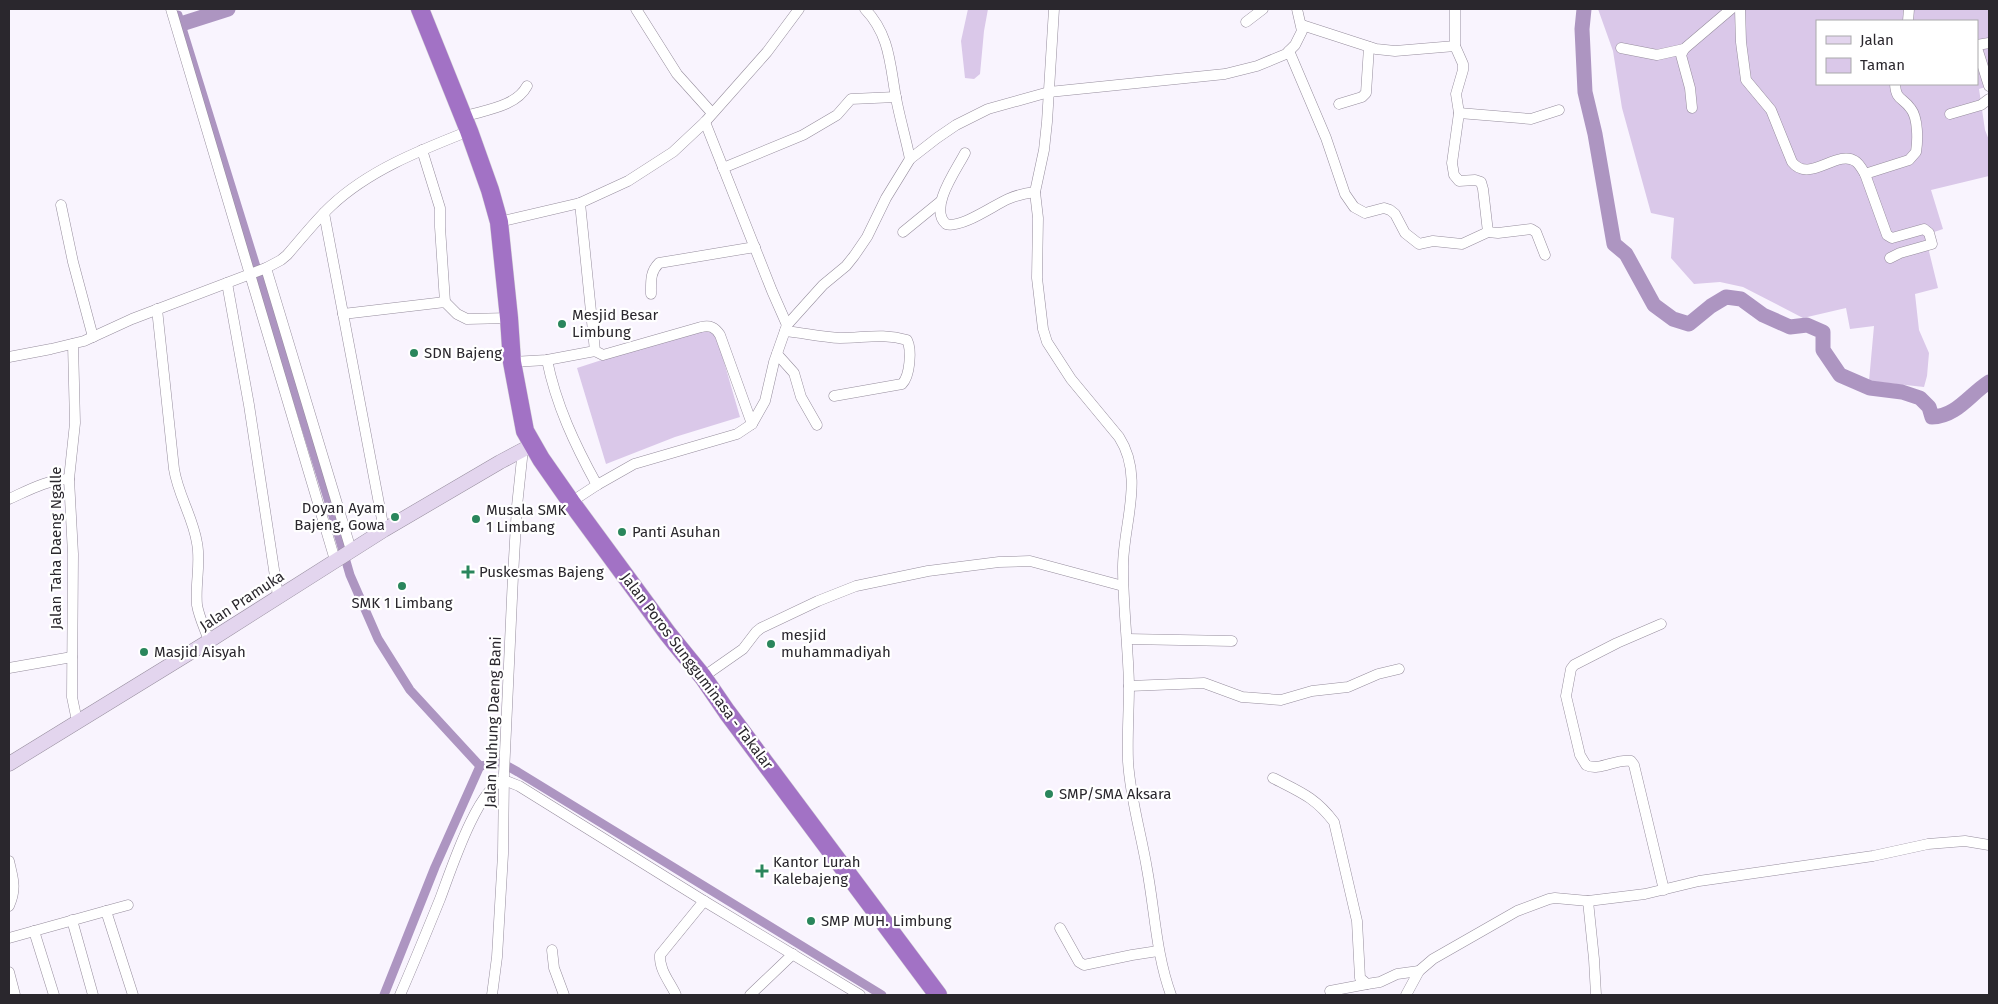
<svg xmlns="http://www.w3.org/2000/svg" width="1998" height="1004" viewBox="0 0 1998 1004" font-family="'Fira Sans',sans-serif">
<rect width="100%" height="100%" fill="#f9f4fe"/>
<!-- green -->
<g fill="#dac8e9" fill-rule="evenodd">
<polygon points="968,9 988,9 984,31 980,74 974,79 965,78 961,41"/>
<path d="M1598 9H1989V86L1979 89 1985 130 1989 140V176L1931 190 1943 229 1925 235 1938 288 1915 294 1919 330 1929 353 1927 376 1924 387 1869 381 1874 326 1850 329 1846 308 1803 318 1743 287 1720 282 1694 284 1671 258 1674 218 1651 213 1622 108 1613 51ZM1817 21H1977V84H1817Z"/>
<polygon points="713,324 740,417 675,437 606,464 577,368"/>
</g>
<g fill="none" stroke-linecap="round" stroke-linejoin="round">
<!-- canal -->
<g stroke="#ad95c1" stroke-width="9">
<polyline points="178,15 328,499 350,575 378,639 410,690 480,766"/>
<polyline points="480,766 502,763 518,772 882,995"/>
<polyline points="384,995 435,867 480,766"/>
</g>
<!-- river -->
<g stroke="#ad95c1" stroke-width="15">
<path d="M1584 9 1582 29 1585 92 1595 134 1614 244 1626 254 1654 305 1673 319 1689 324 1711 306 1726 297 1741 299 1763 315 1790 327 1807 325 1823 332V350L1840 375 1870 388 1902 392 1920 398 1929 407 1932 417C1956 417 1970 394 1989 382"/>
<polyline points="181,24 228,9"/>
</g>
<!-- street casing -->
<g stroke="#968d9d" stroke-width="11">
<g id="street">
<polyline points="171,9 335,560"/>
<polyline points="636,9 677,74 712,113"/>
<path d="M865 9C890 35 890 65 896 98 900 119 906 139 910 159"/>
<path d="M1054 9 1047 122 1044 150 1035 192 1038 218 1037 278 1043 329 1047 342 1071 379 1119 437C1145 477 1123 524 1123 567 1123 606 1128 645 1129 685 1129 710 1127 735 1128 761 1130 797 1141 833 1147 869 1155 912 1156 954 1171 995"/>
<polyline points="1455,9 1455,46 1463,64 1463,70 1456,94 1459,113 1452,163 1454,175 1459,181 1475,180 1481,182 1483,189 1488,232 1498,233 1531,229 1536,232 1545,255"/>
<path d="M1740 9 1741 42 1746 80 1771 110 1792 162C1809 184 1837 149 1855 161 1859 163 1862 169 1865 174"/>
<polyline points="1908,21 1909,9"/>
<polyline points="1246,22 1263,9"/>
<polyline points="1302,25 1376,49 1395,51 1455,46"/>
<polyline points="1977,45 1989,43"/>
<polyline points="1621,48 1657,55 1684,49"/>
<polyline points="1977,48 1989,86"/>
<polyline points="1289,51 1326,138 1345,194 1354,207 1365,213 1384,208 1390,210 1395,214 1405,233 1419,244 1433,241 1462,244 1488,232"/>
<polyline points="1339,104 1362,97 1366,93 1369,47"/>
<polyline points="1692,108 1690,88 1681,55 1684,49 1731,9"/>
<polyline points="1459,113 1531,119 1559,110"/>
<polyline points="1950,114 1981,105 1989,99"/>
<path d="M463 117C484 110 516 107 527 86"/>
<polyline points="705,122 772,291 787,325"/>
<polyline points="422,150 440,208 440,227 445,302"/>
<path d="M965 153C957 169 928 208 946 224 961 229 994 205 1008 199 1017 195 1026 193 1035 192"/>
<polyline points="723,168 803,135 837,115 851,99 896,97"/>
<path d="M580 203 595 351 603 355 701 327C710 325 715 327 720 335L752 424"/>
<polyline points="61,205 73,262 93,337"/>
<polyline points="324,213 384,530"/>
<polyline points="499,222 580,203 628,181 673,152 705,122 767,52 799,9"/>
<polyline points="903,232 941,201"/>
<path d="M1890 258 1900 253 1932 244 1929 233 1924 229 1892 238 1887 235 1865 174 1909 160 1916 152C1918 140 1918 118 1911 109 1903 97 1896 101 1895 84"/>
<polyline points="266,268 351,550"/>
<polyline points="227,283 249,405 278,596"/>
<path d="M651 294C651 281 650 272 659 263L755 247"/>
<path d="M157 309 174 469C178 495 193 517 197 543 201 563 195 584 197 605 199 617 205 629 209 641"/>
<polyline points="343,314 445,302 457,314 467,319 509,318"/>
<path d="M785 331C804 333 822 337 840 338 864 338 883 333 907 340 912 350 910 376 902 384L834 396"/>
<polyline points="73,344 75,423 69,479 73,554 72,697 77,721"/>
<polyline points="777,354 794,373 801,397 817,425"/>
<path d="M9 357 51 349 84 341 132 319 266 268 281 260 287 255C302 238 315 221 331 206 369 170 421 150 469 131"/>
<path d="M547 360C556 405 575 445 597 485"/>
<polyline points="512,362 547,360 595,351"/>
<path d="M9 499C29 490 46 480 69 479"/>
<polyline points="571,502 597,485 634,464 737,434 752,424 765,401 774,362 787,325 823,285 846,266 854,256 867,237 886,198 910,159 937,138 956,125 988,109 1049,92 1225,74 1257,66 1286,54 1295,45 1302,31 1297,9"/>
<path d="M1661 624 1617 643 1574 665 1571 669 1566 696 1580 755 1586 765C1599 772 1616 758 1631 761L1634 765 1664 890"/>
<polyline points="1127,639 1232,641"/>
<polyline points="9,668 72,657"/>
<polyline points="703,677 743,649 756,632 761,628 818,601 856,586 928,571 999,562 1030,561 1123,586"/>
<polyline points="1129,686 1204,683 1242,697 1281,700 1312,691 1348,687 1378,674 1399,669"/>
<path d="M1273 778C1300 792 1315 797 1334 822L1357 921 1360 978 1367 984 1380 982 1397 974 1419 971"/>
<path d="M9 861C13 879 17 888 9 906"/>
<polyline points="1588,901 1594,959 1596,995"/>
<polyline points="106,911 128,905"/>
<polyline points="72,920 93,995"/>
<polyline points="1060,928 1079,962 1084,965 1132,955 1158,951"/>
<polyline points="34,931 54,995"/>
<polyline points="9,938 106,911 133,995"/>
<polyline points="552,950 554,968 564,995"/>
<polyline points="9,972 15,995"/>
<polyline points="1330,991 1367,984"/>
<path d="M400 995C414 963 427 931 440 899 450 873 477 788 504 780L519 786 704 901 860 995"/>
<polyline points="492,995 497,957 503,854 504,774 513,576 517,506 523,449"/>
<path d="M676 995C670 982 659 970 660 955L704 901"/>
<polyline points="750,995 793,954"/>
<polyline points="1406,995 1419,971 1433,959 1517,911 1549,899 1555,898 1588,901 1645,894 1699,881 1873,856 1928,844 1965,841 1989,845"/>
</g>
</g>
<!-- secondary casing -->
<g stroke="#968d9d" stroke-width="15">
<polyline id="secondary" points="9,764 209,641 384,530 500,462 532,445"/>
</g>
<!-- highway casing -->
<g stroke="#d4d4d5" stroke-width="19">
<polyline id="highway" points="420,9 469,131 490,190 499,222 509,318 512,362 525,431 541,459 571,502 668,634 703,677 727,712 938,995"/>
</g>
<!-- street -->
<use href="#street" stroke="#fff" stroke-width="10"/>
<!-- secondary -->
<use href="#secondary" stroke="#e3d5ee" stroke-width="14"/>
<!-- highway -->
<use href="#highway" stroke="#a272c5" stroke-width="18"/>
</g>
<!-- markers -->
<g fill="#2a865c" stroke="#fff" stroke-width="2">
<circle cx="562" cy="324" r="5"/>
<circle cx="414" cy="353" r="5"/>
<circle cx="395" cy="517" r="5"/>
<circle cx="476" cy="519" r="5"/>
<circle cx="622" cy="532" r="5"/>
<path d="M465.5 564.5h5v5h5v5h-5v5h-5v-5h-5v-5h5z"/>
<circle cx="402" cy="586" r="5"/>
<circle cx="771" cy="644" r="5"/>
<circle cx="144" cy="652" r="5"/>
<circle cx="1049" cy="794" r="5"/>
<path d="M759.5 863.5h5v5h5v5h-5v5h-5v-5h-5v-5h5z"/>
<circle cx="811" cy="921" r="5"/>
</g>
<g text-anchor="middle" stroke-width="4.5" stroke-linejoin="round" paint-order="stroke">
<!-- poi labels -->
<g font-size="15" fill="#2a272d" stroke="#fff" text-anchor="start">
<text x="572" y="320">Mesjid Besar<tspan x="572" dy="17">Limbung</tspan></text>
<text x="424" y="358">SDN Bajeng</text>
<text x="385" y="513" text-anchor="end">Doyan Ayam<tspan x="385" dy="17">Bajeng, Gowa</tspan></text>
<text x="486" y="515">Musala SMK<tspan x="486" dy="17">1 Limbang</tspan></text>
<text x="632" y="537">Panti Asuhan</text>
<text x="479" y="577">Puskesmas Bajeng</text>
<text x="402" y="608" text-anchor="middle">SMK 1 Limbang</text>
<text x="781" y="640">mesjid<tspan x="781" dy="17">muhammadiyah</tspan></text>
<text x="154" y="657">Masjid Aisyah</text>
<text x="1059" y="799">SMP/SMA Aksara</text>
<text x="773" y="867">Kantor Lurah<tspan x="773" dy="17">Kalebajeng</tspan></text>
<text x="821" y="926">SMP MUH. Limbung</text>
</g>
<!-- street labels -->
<g font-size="15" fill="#2a272d" stroke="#fff">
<text transform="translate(56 548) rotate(-90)" y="5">Jalan Taha Daeng Ngalle</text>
<text transform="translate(242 601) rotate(-33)" y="5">Jalan Pramuka</text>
<text transform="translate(697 671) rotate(53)" y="5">Jalan Poros Sungguminasa - Takalar</text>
<text transform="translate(493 722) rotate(-88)" y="5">Jalan Nuhung Daeng Bani</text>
</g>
</g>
<!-- border -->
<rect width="1998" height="1004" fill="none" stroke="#2a272d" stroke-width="20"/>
<!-- legend -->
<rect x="1816" y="20" width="162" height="65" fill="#ffffff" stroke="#aaa9ab"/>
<rect x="1826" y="36" width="25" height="8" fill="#e3d5ee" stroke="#aaa9ab"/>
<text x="1860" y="45" font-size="15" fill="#2a272d">Jalan</text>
<rect x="1826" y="58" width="25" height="15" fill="#dac8e9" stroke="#aaa9ab"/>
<text x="1860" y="70" font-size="15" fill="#2a272d">Taman</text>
</svg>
